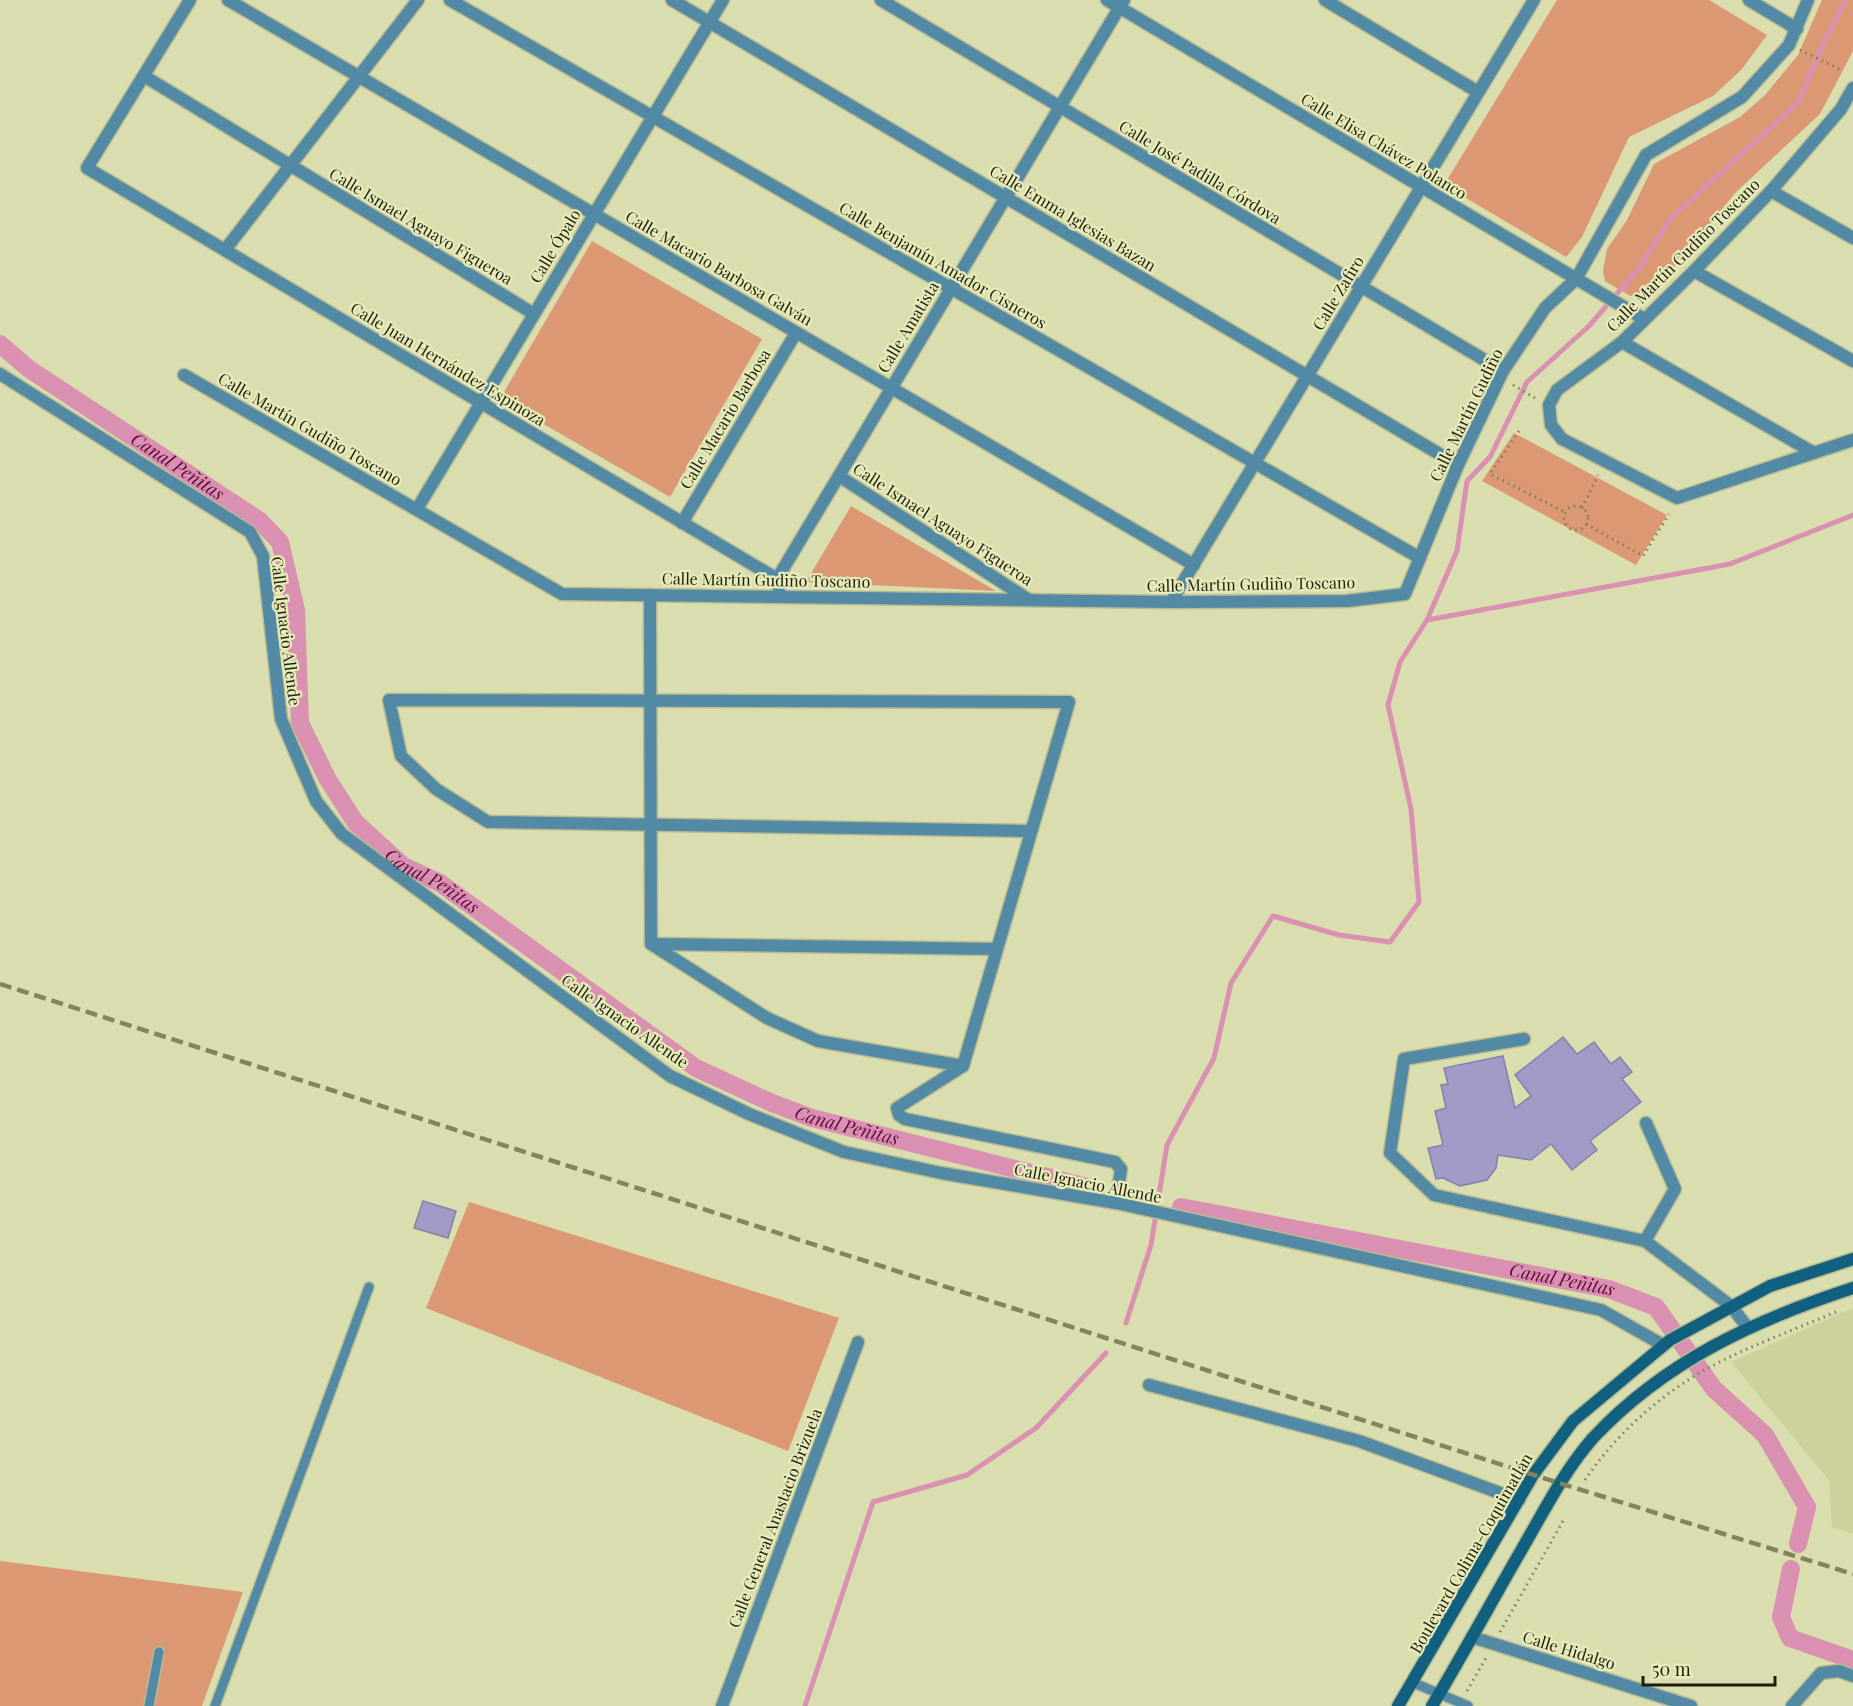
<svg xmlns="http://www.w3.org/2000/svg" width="1853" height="1706" viewBox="0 0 1853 1706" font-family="'Playfair Display',serif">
<rect width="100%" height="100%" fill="#daddad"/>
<!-- built -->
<polygon fill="#ced19b" points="1853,1308 1853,1534 1832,1527 1829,1480 1731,1362"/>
<!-- green -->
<g fill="#db9872">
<polygon points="1557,0 1709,0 1767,35 1742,69 1713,96 1629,137 1582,237 1566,257 1444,185"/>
<polygon points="1822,0 1853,0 1853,51 1820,114 1736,192 1652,294 1630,296 1605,281 1603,271 1607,249 1627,220 1654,164 1740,117 1765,95 1798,55"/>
<polygon points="592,241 762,339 670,497 500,399"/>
<polygon points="1514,433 1667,515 1636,565 1482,481"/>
<polygon points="851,506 996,591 806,582"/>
<polygon points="469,1202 839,1318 788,1451 426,1308"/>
<polygon points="0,1561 243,1592 202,1706 0,1706"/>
</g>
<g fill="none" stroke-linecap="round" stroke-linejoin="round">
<!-- stream -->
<g stroke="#d990b1" stroke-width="5">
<polyline points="1427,620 1730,564 1853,515"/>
<polyline points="1126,1323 1151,1245 1167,1145 1214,1058 1231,983 1273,916 1339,935 1390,942 1419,902 1411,809 1388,705 1400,662 1427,620 1457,551 1467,481 1490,457 1527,382 1589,326 1639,268 1671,218 1798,103 1823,44 1846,0"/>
<polyline points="805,1706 873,1502 967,1475 1036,1428 1106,1353"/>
</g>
<!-- canal -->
<g stroke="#d990b1" stroke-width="18">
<path id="s1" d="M0 344 29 369 260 521 280 542 296 610 300 723 327 778 355 822 403 866 440 883 696 1068 772 1103 812 1118 1091 1188"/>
<path id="s2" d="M1181 1207 1609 1289 1656 1307 1714 1389 1765 1435 1807 1507 1798 1544"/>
<polyline points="1791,1569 1781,1617 1790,1638 1853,1660"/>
</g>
</g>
<!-- building -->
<g fill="#a09ac6" stroke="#857fa9" stroke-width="1.5">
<polygon points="1563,1037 1577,1054 1594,1042 1611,1064 1620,1057 1632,1072 1622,1079 1641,1102 1590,1141 1597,1150 1572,1170 1551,1144 1531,1160 1498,1155 1496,1168 1487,1180 1460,1186 1443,1178 1436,1179 1428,1148 1443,1145 1435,1111 1446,1108 1441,1085 1448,1084 1444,1068 1503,1056 1515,1108 1531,1096 1515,1075"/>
<polygon points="423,1201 456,1211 448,1238 414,1228"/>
</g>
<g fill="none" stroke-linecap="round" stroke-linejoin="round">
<!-- service casing -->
<g stroke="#b8bb90" stroke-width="12">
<g id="service">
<polyline points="1414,1683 1468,1706"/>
<polyline points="149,1706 159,1652"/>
<polyline points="215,1706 369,1287"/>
</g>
</g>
<!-- minor casing -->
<g stroke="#b8bb90" stroke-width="15">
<g id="minor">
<polyline points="190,0 87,168 777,579 780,597"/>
<polyline points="228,0 1194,565"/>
<polyline points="450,0 1420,558"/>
<polyline points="672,0 1458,465"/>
<polyline points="881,0 1503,371"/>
<polyline points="1107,0 1644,319"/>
<polyline points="1325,0 1478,92"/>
<polyline points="1749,0 1797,29"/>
<polyline points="144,76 534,314"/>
<polyline points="1853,88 1841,109 1771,191 1694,271 1622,342 1557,390 1549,405 1551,425 1562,439 1677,498 1853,440"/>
<polyline points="1771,191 1853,238"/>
<polyline points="225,250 418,0"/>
<polyline points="1694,271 1853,361"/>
<polyline points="1622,342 1814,453"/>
<polyline points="0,374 250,532 263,556 281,719 316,801 342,834 670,1076 749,1114 844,1152 941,1173 1116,1203 1601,1310 1663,1345"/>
<polyline points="184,375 562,594 1171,602 1347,601 1405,594 1458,465 1503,371 1545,308 1576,279 1646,155 1742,97 1789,45 1808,0"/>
<polyline points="839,476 1029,600"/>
<polyline points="417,509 723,0"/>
<polyline points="682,523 796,333"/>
<polyline points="777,579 1124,0"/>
<polyline points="650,595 651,944"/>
<polyline points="1171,602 1534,0"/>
<polyline points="651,944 767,1018 818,1041 963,1066 897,1108 899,1115 905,1119 1115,1162 1121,1169 1116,1203"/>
<polyline points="652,944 997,949"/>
<polyline points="1524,1039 1404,1059 1390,1153 1434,1195 1645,1241 1731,1306 1748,1328"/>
<polyline points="963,1066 1069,702 389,700 401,756 436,789 488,822 1031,831"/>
<polyline points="1645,1241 1675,1189 1646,1123"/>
<polyline points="1149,1385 1359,1441 1519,1500"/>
<polyline points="1472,1637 1691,1706"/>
<polyline points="722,1706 858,1342"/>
<polyline points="1792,1706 1821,1673 1839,1671 1853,1676"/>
</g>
</g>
<!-- secondary casing -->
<g stroke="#b8bb90" stroke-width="15">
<g id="secondary">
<polyline points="1398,1706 1533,1475 1573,1421 1670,1340 1770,1286 1853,1259"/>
<path d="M1432 1706C1463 1654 1492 1601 1522 1549 1544 1511 1564 1471 1593 1438 1665 1361 1755 1320 1853 1288"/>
</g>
</g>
<!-- path -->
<g stroke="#7d7f5e" stroke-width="3" stroke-dasharray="1.5 4.5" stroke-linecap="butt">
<polyline points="1800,50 1841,70"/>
<polyline points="1513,385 1535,398"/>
<polyline points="1519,431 1490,474 1565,512"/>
<circle cx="1576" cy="518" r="12"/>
<polyline points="1582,508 1598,475"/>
<polyline points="1586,524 1643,556 1669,514"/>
<path d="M1585 1480C1615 1435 1662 1393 1710 1367 1751 1345 1797 1329 1840 1310"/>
<polyline points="1500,1632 1563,1521"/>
<polyline points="1467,1691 1487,1656"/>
</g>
<!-- service -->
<use href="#service" stroke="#5289a4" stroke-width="9"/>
<!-- minor -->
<use href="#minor" stroke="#5289a4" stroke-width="12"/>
<!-- secondary -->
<use href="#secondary" stroke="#12607f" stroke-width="12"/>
<!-- rail -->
<polyline stroke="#818361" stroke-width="4.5" stroke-dasharray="12 6" stroke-linecap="butt" points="0,984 1559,1483 1853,1574"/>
</g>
<g text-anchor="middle" stroke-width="4.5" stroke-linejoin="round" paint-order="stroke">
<!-- street labels -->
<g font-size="16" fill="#1d1e0c" stroke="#e7eab9">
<text transform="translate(1384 146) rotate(31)" y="6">Calle Elisa Chávez Polanco</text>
<text transform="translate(1200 172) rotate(31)" y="6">Calle José Padilla Córdova</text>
<text transform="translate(1073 218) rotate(31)" y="6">Calle Emma Iglesias Bazan</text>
<text transform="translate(421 226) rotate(31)" y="6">Calle Ismael Aguayo Figueroa</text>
<text transform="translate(555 246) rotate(-59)" y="6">Calle Ópalo</text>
<text transform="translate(1683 255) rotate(-45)" y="6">Calle Martín Gudiño Toscano</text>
<text transform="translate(943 265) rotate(30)" y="6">Calle Benjamín Amador Cisneros</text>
<text transform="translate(719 268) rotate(30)" y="6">Calle Macario Barbosa Galván</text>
<text transform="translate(1338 293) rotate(-59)" y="6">Calle Zafiro</text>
<text transform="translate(908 327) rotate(-59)" y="6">Calle Amatista</text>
<text transform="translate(448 364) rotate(31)" y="6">Calle Juan Hernández Espinoza</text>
<text transform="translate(1466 415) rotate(-64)" y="6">Calle Martín Gudiño</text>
<text transform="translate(725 419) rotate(-59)" y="6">Calle Macario Barbosa</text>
<text transform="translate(310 429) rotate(30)" y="6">Calle Martín Gudiño Toscano</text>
<text transform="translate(943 524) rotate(33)" y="6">Calle Ismael Aguayo Figueroa</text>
<text transform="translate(766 580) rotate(1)" y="6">Calle Martín Gudiño Toscano</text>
<text transform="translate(1251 584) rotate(-1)" y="6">Calle Martín Gudiño Toscano</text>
<text transform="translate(286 631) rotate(83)" y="6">Calle Ignacio Allende</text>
<text transform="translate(625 1021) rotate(35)" y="6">Calle Ignacio Allende</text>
<text transform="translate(1088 1183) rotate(11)" y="6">Calle Ignacio Allende</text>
<text transform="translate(775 1518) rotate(-69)" y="6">Calle General Anastacio Brizuela</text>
<text transform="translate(1471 1553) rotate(-60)" y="6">Boulevard Colima-Coquimatlán</text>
<text transform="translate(1569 1650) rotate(17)" y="6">Calle Hidalgo</text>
</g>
<!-- water labels -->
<g font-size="18" font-style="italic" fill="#5f063c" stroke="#e7eab9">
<text dy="6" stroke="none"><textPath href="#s1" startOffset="216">Canal Peñitas</textPath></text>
<text dy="6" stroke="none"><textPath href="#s1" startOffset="738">Canal Peñitas</textPath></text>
<text dy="6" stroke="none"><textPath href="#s1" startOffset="1224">Canal Peñitas</textPath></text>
<text dy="6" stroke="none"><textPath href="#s2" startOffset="388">Canal Peñitas</textPath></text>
</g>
</g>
<!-- scale -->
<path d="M1643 1676v9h132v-9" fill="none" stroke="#1d1e0c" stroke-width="3"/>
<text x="1652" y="1676" font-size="18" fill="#1d1e0c" stroke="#e7eab9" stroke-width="4.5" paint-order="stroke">50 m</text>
</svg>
